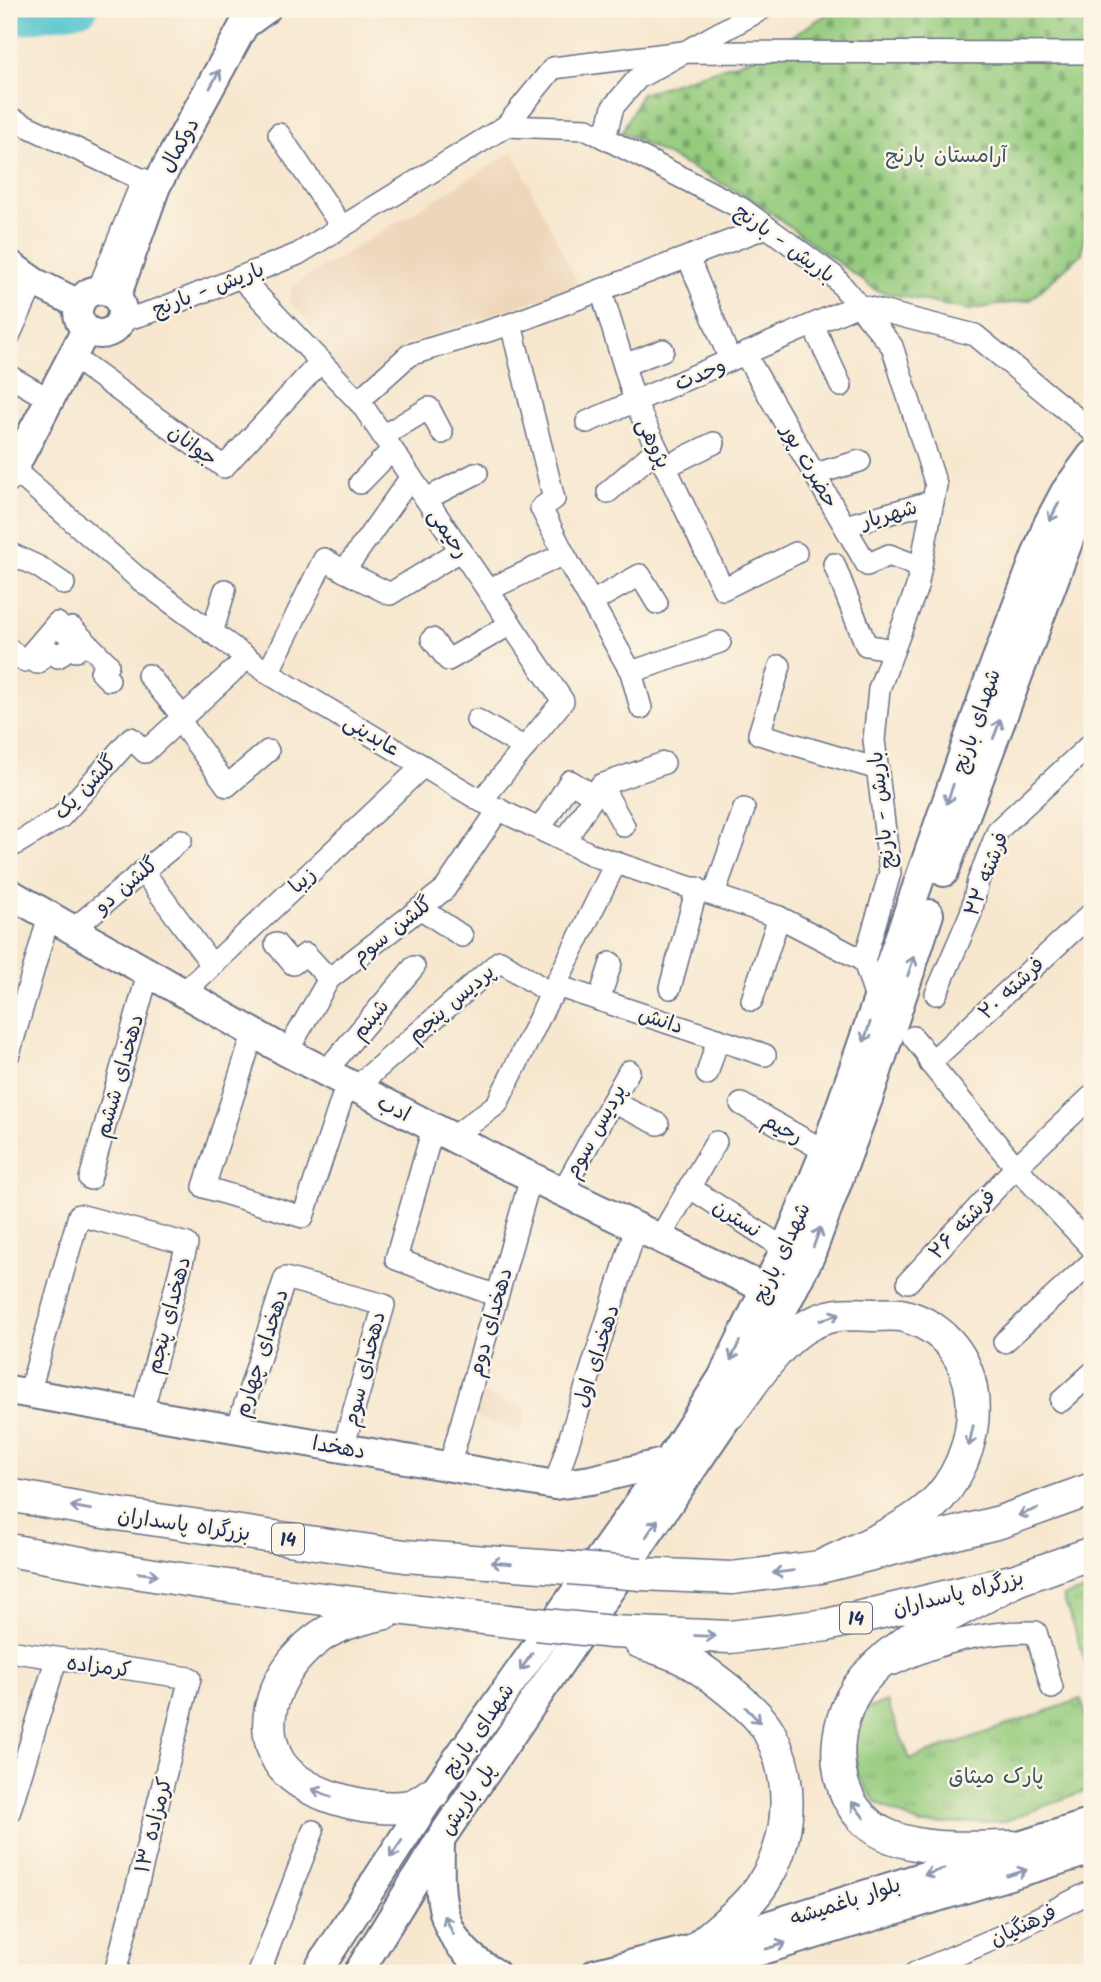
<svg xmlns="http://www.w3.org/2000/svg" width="1101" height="1982" viewBox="0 0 1101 1982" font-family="Kalam,'Playpen Sans Arabic',sans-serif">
<defs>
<pattern id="grass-tufts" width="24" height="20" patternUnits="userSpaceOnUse" patternTransform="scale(1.75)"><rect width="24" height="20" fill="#94cb7d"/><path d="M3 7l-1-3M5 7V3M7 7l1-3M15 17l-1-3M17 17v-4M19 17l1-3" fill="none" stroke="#78a56a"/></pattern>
<pattern id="cemetery-stones" width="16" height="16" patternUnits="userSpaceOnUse" patternTransform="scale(1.75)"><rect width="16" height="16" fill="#94cb7d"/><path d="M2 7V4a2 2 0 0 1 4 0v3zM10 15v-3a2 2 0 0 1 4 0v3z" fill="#78a56a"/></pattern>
</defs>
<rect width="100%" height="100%" fill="#fcf5e5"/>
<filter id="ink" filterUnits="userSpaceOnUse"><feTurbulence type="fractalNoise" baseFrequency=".0143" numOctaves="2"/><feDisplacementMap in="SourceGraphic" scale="14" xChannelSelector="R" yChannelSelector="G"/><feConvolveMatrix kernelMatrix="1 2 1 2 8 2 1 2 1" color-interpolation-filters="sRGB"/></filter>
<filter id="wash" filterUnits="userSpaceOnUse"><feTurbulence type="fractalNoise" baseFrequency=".00686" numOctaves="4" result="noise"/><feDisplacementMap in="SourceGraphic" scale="28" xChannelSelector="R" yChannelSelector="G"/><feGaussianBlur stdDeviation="1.57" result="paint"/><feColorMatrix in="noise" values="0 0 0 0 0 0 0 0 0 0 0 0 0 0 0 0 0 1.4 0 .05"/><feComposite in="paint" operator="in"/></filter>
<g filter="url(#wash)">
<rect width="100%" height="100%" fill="#f7e7cf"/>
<!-- built -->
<g fill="#eed6bb">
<polygon points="513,152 579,285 403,346 358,395 321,356 317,334 290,301 292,286"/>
<polygon points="479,1393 527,1408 519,1432 472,1416"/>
</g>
<!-- grass -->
<g fill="url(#grass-tufts)" stroke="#587d6e" stroke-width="2">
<polygon points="1092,1589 1092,1682 1063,1596"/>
<polygon points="1081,1699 1092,1737 1092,1788 1005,1821 921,1825 875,1802 857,1773 853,1726 857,1711 887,1702 910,1759"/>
</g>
<!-- cemetery -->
<polygon fill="url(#cemetery-stones)" stroke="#587d6e" stroke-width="2" points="835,9 1092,9 1092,175 1082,253 1030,300 968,310 877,291 752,199 622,132 641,94 764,54"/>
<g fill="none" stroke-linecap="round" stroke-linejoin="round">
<!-- river -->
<polyline stroke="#57c4cf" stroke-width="30" points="9,22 83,9"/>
</g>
</g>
<g filter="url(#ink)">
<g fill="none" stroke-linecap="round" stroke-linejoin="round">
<!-- minor casing -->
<g stroke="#686f86" stroke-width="24">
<g id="minor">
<polyline points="12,119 156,186"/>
<polyline points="506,126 553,68 683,52 1092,53"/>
<polyline points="279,134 342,227"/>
<polyline points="605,138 613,107 638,78 762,9"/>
<polyline points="688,257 730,360"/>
<polyline points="240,277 362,405 563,701 481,801"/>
<polyline points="98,290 143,179"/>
<polyline points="601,290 635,402 723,589 796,553"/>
<polyline points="121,321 160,309 298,254 506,126 587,129 741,208 834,276 892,346 936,485 917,587 879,689 874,740 890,873 864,961 877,1002"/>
<polyline points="511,324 554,499 541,508 564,554"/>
<polyline points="813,325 841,386"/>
<polyline points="9,336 34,282"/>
<polyline points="745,354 867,565 889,555 920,567"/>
<polyline points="81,363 224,467 321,361"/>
<polyline points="624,365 663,350"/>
<polyline points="9,376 40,394"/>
<polyline points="358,401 409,355 511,324 767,227"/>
<polyline points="587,422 858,305 975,335 1092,431"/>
<polyline points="383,436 429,408 442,433"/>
<polyline points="665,467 714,443"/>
<polyline points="13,469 139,579 268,673 481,801 595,856 779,917 864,961"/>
<polyline points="815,474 860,461"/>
<polyline points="360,483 392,450"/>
<polyline points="608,492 657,449"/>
<polyline points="426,499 477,473"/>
<polyline points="845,526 933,501"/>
<polyline points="9,553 39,567 64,584"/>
<polyline points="834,564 866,645 893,650"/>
<polyline points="344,571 390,594 461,550"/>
<polyline points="488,590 564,554 631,672 641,708"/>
<polyline points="592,602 640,575 657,603"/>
<polyline points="212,633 225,590"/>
<polyline points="432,639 448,660 511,624"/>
<polyline points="9,649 24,661 29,656 37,663 49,650 58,657 71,646 76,651"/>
<polyline points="29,656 57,623 64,631 72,628 108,664 101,672 109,680"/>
<polyline points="780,666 759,734 878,769"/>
<polyline points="631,672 720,642"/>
<polyline points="268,673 324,559 344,571 411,477"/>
<polyline points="148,675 183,717"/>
<polyline points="477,720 525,748"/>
<polyline points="180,721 227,786 268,751"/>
<polyline points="601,785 624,826"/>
<polyline points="540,829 570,781 594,796"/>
<polyline points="565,841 601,785 664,763"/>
<polyline points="9,848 61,817 131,738 145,752 247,658"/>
<polyline points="143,871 212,965"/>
<polyline points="714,894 744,809"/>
<polyline points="420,908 462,936"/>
<polyline points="72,930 181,840"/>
<polyline points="276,944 293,964 306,954 329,979"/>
<polyline points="557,986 765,1055"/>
<polyline points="670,988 697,888"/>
<polyline points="182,994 423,766"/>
<polyline points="936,994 971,913 978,881 998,830 1092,743"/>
<polyline points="599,1000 611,963"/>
<polyline points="752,1000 779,917"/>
<polyline points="253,1034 204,1187 303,1217 347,1083"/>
<polyline points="913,1037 926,1053 930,1063 1016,1167 1092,1248"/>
<polyline points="287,1052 329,979 445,889 499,809"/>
<polyline points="9,1054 49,916"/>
<polyline points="930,1063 1092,913"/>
<polyline points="325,1072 414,967"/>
<polyline points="707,1074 718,1039"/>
<polyline points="355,1088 500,961 553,995"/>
<polyline points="612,1102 658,1124"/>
<polyline points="741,1104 825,1151"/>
<polyline points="433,1128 396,1259 497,1296"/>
<polyline points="452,1138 497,1104 616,862"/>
<polyline points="90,1179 148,974"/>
<polyline points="689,1187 785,1249"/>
<polyline points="562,1192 629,1071"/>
<polyline points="659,1239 716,1142"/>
<polyline points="908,1282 1016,1167 1092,1096"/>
<polyline points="1004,1342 1092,1262"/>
<polyline points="29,1394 79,1215 187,1244 142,1413"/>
<polyline points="1061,1401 1092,1373"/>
<polyline points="237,1429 285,1278 384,1305 343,1448"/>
<polyline points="449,1467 531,1177"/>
<polyline points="555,1485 636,1228"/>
<polyline points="9,1651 190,1678 115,1973"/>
<path d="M894 1664C941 1642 984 1631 1036 1632L1052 1688"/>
<polyline points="9,1813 56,1660"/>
<polyline points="259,1973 313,1831"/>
<polyline points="915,1973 1008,1933 1092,1891"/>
</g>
</g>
<!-- major casing -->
<g stroke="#686f86" stroke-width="32">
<g id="major">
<polyline points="9,264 34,282 79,304"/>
<circle cx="100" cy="312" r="22"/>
<polyline points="116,297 156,186 244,25 266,9"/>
<polyline points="9,477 86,330"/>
<polyline points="944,872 1071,534 1092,497"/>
<polyline points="9,893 287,1052 502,1163 781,1296"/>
<polyline points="9,1390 555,1485 591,1480 668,1462"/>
<path d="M440 1841C439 1899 437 1942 495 1973"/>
<polyline points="316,1973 433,1793 668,1462 722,1378 785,1249 825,1151 989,680 1048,524 1065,492 1092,455"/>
<polyline points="358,1973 441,1838 730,1413 810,1256 868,1099 929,914"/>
<polyline points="596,1973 697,1948 1092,1823"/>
<polyline points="687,1973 1092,1850"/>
</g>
</g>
<!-- highway casing -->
<g stroke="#686f86" stroke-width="35">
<g id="highway">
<path d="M730 1413C752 1385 772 1350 802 1329 827 1313 845 1313 873 1315 883 1315 895 1313 905 1316 988 1340 989 1442 939 1498 913 1528 856 1549 820 1567"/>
<polyline points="9,1495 103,1512 405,1556 569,1568"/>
<path d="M9 1550C183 1583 360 1605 537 1624"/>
<polyline points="641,1574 732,1578 820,1567 1000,1522 1092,1489"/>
<path d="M386 1613C364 1618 340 1623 321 1636 284 1662 256 1711 276 1756 293 1795 372 1813 410 1806 418 1804 426 1797 433 1793"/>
<polyline points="612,1632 730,1637 827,1625 1016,1580 1092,1553"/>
<path d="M640 1642C653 1647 667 1651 680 1657 703 1668 758 1710 769 1732 794 1778 792 1836 765 1880 749 1907 720 1927 697 1948"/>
<path d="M1013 1847C973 1847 929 1852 891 1837 827 1812 825 1725 865 1678 903 1633 966 1608 1016 1580"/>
</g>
</g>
<!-- minor -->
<use href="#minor" stroke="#fff" stroke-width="21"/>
<!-- major -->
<use href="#major" stroke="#fff" stroke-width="28"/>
<!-- highway -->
<use href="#highway" stroke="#fff" stroke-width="32"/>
<!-- highway-bridge casing -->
<g stroke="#686f86" stroke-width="35" stroke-linecap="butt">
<g id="highway-bridge">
<polyline points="569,1568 641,1574"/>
<polyline points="537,1624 612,1632"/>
</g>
</g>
<!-- highway-bridge -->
<use href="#highway-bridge" stroke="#fff" stroke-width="32"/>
</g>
<!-- one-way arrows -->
<defs><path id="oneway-shaft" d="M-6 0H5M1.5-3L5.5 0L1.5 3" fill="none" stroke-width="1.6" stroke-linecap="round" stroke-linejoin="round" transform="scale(1.75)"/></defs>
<g stroke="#8d97ae">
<use href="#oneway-shaft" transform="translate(215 79) rotate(-61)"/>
<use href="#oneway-shaft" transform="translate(1054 512) rotate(118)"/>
<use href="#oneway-shaft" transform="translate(997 729) rotate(-69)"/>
<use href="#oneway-shaft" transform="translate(950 794) rotate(109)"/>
<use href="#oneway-shaft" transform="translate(911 966) rotate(-71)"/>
<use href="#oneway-shaft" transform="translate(867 1032) rotate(108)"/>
<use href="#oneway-shaft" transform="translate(817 1237) rotate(-70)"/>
<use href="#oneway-shaft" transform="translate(830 1317) rotate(-20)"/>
<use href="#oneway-shaft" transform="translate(735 1351) rotate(115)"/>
<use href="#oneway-shaft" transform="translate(971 1436) rotate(102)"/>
<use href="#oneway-shaft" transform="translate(81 1508) rotate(-170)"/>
<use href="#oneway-shaft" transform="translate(1028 1512) rotate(160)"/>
<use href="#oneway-shaft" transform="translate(652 1528) rotate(-56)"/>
<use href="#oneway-shaft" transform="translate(501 1563) rotate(-176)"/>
<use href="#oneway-shaft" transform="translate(783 1572) rotate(173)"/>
<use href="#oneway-shaft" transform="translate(148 1574) rotate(8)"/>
<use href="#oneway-shaft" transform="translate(705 1636) rotate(2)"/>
<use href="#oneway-shaft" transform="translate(526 1662) rotate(125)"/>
<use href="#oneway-shaft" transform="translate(753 1715) rotate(46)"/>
<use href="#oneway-shaft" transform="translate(322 1793) rotate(-157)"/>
<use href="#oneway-shaft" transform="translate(858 1810) rotate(-127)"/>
<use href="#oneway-shaft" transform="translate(396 1849) rotate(124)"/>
<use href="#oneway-shaft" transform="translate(934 1872) rotate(162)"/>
<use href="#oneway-shaft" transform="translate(1017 1873) rotate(-17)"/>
<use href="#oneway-shaft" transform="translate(449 1925) rotate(-115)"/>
<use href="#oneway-shaft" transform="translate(776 1946) rotate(-17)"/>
</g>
</g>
<g text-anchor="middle" stroke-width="5" stroke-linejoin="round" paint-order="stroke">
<!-- shield labels -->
<g fill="#fcf5e5" stroke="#5e6a86" stroke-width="2">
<rect x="272" y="1523.5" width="32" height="31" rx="5"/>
<rect x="840" y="1602.5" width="32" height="31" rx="5"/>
</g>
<g font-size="19" font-weight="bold" fill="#1b2f5e">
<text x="288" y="1546">14</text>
<text x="856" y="1625">14</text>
</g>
<!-- street labels -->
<g font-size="21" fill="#1b2f5e" stroke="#fcf5e5">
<text transform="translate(179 145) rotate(-61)" y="7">دوکمال</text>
<text transform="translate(785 243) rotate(36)" y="7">باریش - بارنج</text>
<text transform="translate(208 289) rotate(-21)" y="7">باریش - بارنج</text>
<text transform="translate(700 374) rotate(-23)" y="7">وحدت</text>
<text transform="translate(654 443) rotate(65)" y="7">پژوهی</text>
<text transform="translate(193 445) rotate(36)" y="7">جوانان</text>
<text transform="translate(810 466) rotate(60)" y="7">حضرت پور</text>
<text transform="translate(889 514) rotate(-16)" y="7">شهریار</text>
<text transform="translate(449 533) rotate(56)" y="7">رحیمی</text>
<text transform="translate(976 721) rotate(-71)" y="7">شهدای بارنج</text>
<text transform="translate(372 735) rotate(31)" y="7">عابدینی</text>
<text transform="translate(85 787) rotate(-46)" y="7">گلشن یک</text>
<text transform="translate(881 810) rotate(-96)" y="7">باریش - بارنج</text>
<text transform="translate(986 874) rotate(-69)" y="7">۲۲ فرشته</text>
<text transform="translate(302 880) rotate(-43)" y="7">زیبا</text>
<text transform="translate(126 885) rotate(-40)" y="7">گلشن دو</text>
<text transform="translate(392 930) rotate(-38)" y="7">گلشن سوم</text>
<text transform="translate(1011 988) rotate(-43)" y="7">۲۰ فرشته</text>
<text transform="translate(451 1003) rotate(-41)" y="7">پردیس پنجم</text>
<text transform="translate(370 1019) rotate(-50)" y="7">شبنم</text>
<text transform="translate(661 1020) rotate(18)" y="7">دانش</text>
<text transform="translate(119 1076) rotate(-74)" y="7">دهخدای ششم</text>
<text transform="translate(394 1108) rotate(27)" y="7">ادب</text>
<text transform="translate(783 1128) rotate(29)" y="7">رحیم</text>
<text transform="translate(595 1131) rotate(-61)" y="7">پردیس سوم</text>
<text transform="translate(737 1218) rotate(33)" y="7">نسترن</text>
<text transform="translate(962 1224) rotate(-47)" y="7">۲۶ فرشته</text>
<text transform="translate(781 1253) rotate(-65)" y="7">شهدای بارنج</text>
<text transform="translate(168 1315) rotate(-75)" y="7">دهخدای پنجم</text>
<text transform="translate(490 1322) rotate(-74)" y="7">دهخدای دوم</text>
<text transform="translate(261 1353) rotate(-72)" y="7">دهخدای چهارم</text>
<text transform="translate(596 1356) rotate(-72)" y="7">دهخدای اول</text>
<text transform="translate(364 1369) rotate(-76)" y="7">دهخدای سوم</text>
<text transform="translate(339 1447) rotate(10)" y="7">دهخدا</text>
<text transform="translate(184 1524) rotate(8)" y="7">بزرگراه پاسداران</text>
<text transform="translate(958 1593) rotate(-14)" y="7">بزرگراه پاسداران</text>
<text transform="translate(99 1666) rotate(7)" y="7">کرمزاده</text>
<text transform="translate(478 1730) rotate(-55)" y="7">شهدای بارنج</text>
<text transform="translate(467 1799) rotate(-56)" y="7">پل باریش</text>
<text transform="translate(153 1825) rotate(-76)" y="7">کرمزاده ۱۳</text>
<text transform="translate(845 1901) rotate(-18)" y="7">بلوار باغمیشه</text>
<text transform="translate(1023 1925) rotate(-25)" y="7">فرهنگیان</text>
</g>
<!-- park labels -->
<g font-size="21" fill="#395666" stroke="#fcf5e5">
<text x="946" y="162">آرامستان بارنج</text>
<text x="996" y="1783">پارک میثاق</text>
</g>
</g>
<!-- margin -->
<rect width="1101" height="1982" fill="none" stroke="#fcf5e5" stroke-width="35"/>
</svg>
